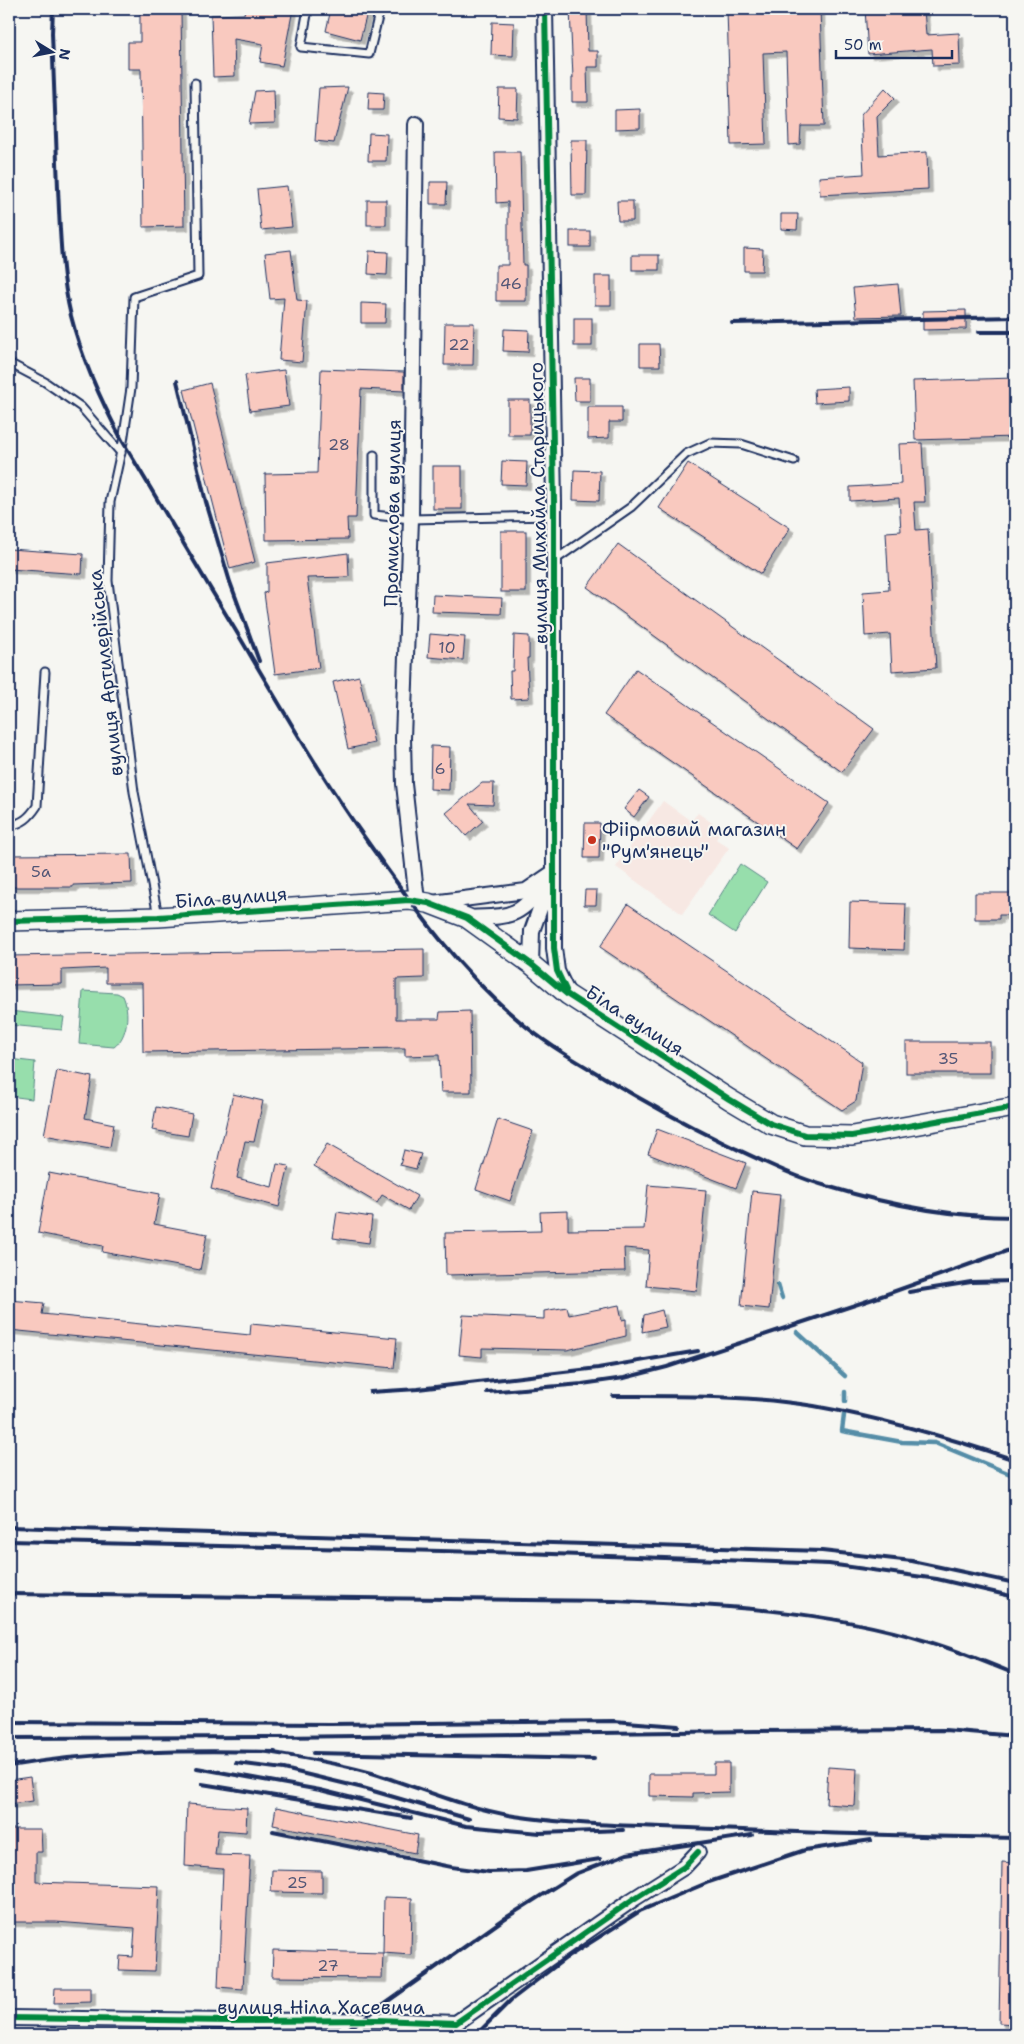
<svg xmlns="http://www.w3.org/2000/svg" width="1024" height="2044" viewBox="0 0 1024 2044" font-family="'Shantell Sans',sans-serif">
<defs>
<filter id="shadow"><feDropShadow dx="4.5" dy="4.5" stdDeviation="0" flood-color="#0004"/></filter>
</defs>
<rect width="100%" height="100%" fill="#f6f6f2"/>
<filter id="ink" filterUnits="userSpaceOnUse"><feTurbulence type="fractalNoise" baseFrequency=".02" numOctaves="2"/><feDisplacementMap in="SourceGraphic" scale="10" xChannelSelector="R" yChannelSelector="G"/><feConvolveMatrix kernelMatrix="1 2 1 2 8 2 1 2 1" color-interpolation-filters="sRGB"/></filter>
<g filter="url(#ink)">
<!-- built -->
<polygon fill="#f7e8e3" points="663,801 691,821 698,813 722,830 716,839 729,848 682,914 616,867"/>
<!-- green -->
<g fill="#97deac" stroke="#598685">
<polygon points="740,864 767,882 735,933 708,915"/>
<path d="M83 991 117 993 123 996C130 1011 128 1037 114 1047L79 1044Z"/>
<polygon points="9,1011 64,1017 62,1030 9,1025"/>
<polygon points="9,1059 35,1062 32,1099 9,1096"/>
</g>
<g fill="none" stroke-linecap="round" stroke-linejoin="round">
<!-- stream -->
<g stroke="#558da7" stroke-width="4.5">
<polyline points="778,1285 782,1298"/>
<polyline points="797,1332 845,1376"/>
<polyline points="845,1392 845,1401"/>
<polyline points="844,1415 842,1431 902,1442 935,1443 1015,1476"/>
</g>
</g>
<!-- building -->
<g fill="#f9c9bf" stroke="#1b2f5e" filter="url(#shadow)">
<polygon points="245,9 293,9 282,66 260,62 263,44 234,39 235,76 213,77 211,15 244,14"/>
<polygon points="331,9 368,9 360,40 326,31"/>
<polygon points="570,9 587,9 588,51 598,51 598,67 587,67 588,102 572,102 572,78 573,78"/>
<polygon points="727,9 820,9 824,126 801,126 800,144 789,145 786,52 763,53 766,144 731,145"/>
<polygon points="865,9 924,9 926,35 959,33 960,65 933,66 932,49 868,54"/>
<polygon points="181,11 184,226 143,227 141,69 128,69 128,42 140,42 140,12"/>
<polygon points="492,22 514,23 513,56 491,55"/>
<polygon points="348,87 334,143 315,141 319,88"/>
<polygon points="885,88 895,98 877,116 879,155 927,152 928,189 820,195 819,177 864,174 861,115"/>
<polygon points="499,89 518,89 517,118 498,117"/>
<polygon points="274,90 275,123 249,124 255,91"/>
<polygon points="369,92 384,93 383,110 368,110"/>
<polygon points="640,109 640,128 615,129 615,110"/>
<polygon points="369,133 387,134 386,161 368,161"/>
<polygon points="571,140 587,140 586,195 572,195"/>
<polygon points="495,152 520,152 523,265 526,265 526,301 496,301 496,265 508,265 508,202 496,203"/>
<polygon points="430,182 447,182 446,204 430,204"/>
<polygon points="287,186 292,227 261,230 257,189"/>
<rect x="367" y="200" width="19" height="25"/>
<polygon points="617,201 633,201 633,221 618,221"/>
<polygon points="781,214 798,214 797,230 781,229"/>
<rect x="570" y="231" width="20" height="16"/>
<polygon points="744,248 763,249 762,271 744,271"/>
<polygon points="291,250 297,300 307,301 302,362 279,360 284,298 270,299 265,253"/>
<polygon points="369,251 388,252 387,275 368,274"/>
<rect x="632" y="255" width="27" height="15"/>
<rect x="595" y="276" width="16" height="29"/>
<polygon points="898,284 901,316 856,317 853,288"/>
<polygon points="361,303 386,304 385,323 361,323"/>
<polygon points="966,310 966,329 923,330 923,311"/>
<rect x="574" y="318" width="18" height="28"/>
<polygon points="445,323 474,323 473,365 444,365"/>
<polygon points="504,329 529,330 528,352 503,351"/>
<polygon points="640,344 659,344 660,366 640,366"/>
<polygon points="321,369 404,372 404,391 361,389 356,518 347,518 348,539 266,540 265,474 317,473"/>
<polygon points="284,370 289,406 250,411 245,375"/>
<polygon points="574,378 590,378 590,401 575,401"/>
<polygon points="1015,378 1015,437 915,440 913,381"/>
<polygon points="210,383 255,562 230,569 184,390"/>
<polygon points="849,387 849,401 815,403 814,389"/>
<rect x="508" y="400" width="22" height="35"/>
<polygon points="588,407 622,407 622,422 609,422 609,438 588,439"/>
<polygon points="922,443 925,502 914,502 916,530 928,529 936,668 892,671 890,634 865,636 863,592 889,590 886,532 901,531 899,498 850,501 850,487 901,484 899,444"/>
<polygon points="502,461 527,462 526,485 501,484"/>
<polygon points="688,463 790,528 761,574 659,508"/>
<rect x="433" y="466" width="29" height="43"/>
<polygon points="574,470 600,471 599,501 573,500"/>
<rect x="501" y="531" width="25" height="61"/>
<polygon points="618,544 874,729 842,772 587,587"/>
<polygon points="9,549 83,554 82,574 9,569"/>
<polygon points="348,553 349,577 307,578 319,668 275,674 264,593 267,592 267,563"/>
<polygon points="433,595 502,598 501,614 432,612"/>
<polygon points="430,634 465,637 463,660 428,657"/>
<polygon points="514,635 529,636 529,658 527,658 529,698 511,699 510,671 513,671"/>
<polygon points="636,669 829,803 797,849 604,715"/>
<polygon points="359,676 374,743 348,749 333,682"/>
<polygon points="431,746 450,747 449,790 430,789"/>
<polygon points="482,783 494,783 493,805 469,804 483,821 466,836 446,813"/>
<polygon points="639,790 649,797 634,817 624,809"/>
<polygon points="585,823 600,823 599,858 584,858"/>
<polygon points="131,854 132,883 73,885 73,887 9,887 9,855"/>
<polygon points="585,890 597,890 596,905 584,905"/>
<polygon points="975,893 1015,893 1015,915 999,915 999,919 975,919"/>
<polygon points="850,902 906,904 904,950 849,948"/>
<polygon points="628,904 862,1062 856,1101 842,1110 600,947"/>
<polygon points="424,949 424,978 396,979 396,1019 439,1019 440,1012 470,1011 471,1092 441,1092 439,1055 405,1056 405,1048 143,1052 142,983 106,983 106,968 62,970 62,984 9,985 9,956"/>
<rect x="906" y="1042" width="84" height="31"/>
<polygon points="57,1070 92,1077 85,1118 114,1124 110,1147 44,1135"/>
<polygon points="233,1094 263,1101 254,1142 245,1141 237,1178 272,1187 277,1164 289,1166 279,1207 211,1189"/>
<polygon points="156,1107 192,1114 188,1136 152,1130"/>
<polygon points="498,1119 533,1131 510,1201 476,1189"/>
<polygon points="657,1129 746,1163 736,1188 648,1154"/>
<polygon points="327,1144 417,1196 409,1210 382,1195 377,1203 314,1166"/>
<polygon points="404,1150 421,1154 416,1169 400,1165"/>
<polygon points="49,1173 160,1194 154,1224 207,1234 200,1270 102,1252 103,1246 38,1233"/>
<polygon points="648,1185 706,1190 697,1291 646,1286 649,1250 624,1248 625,1271 446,1275 445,1233 541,1231 540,1212 568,1211 568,1230 644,1229"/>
<polygon points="752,1191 780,1194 769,1309 741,1306"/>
<polygon points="337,1212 372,1217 369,1243 333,1238"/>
<polygon points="9,1300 44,1303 42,1314 250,1335 251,1324 397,1338 394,1368 9,1330"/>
<polygon points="619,1305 622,1320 626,1319 626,1336 567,1350 482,1348 482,1357 459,1355 463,1315 544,1319 544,1311 567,1307 569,1315"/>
<polygon points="662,1310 666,1327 642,1332 644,1315"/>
<polygon points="714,1763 729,1763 729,1792 693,1793 693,1797 649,1796 649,1774 714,1774"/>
<polygon points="828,1767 857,1769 855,1806 826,1804"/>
<polygon points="30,1777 33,1801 9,1804 9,1780"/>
<polygon points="187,1804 247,1808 246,1832 218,1830 215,1855 250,1856 243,1989 218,1987 223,1869 185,1866"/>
<polygon points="276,1807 418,1835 415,1853 273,1825"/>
<polygon points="9,1829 41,1829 42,1852 36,1852 36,1882 159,1886 155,1971 119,1970 120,1956 133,1957 135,1928 56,1922 9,1922"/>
<polygon points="1002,1862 1015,1863 1015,2024 999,2023"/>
<polygon points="272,1870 322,1871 322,1893 271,1892"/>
<polygon points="384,1897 412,1898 411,1955 383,1953"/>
<polygon points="273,1950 383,1953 382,1978 272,1977"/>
<polygon points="55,1988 91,1988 91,2002 54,2003"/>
</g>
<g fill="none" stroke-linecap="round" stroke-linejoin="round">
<!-- lane casing -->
<g stroke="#1b2f5e" stroke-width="11">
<g id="lane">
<polyline points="308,9 301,47 369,54 380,9"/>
<polyline points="9,363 45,382 81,407 121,453"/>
<polyline points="374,455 374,515 411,519 554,516"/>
<polyline points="555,560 631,507 686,454 710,443 741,444 794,461"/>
<path d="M9 826C23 823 29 818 37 806L45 672"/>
<polyline points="158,916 134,792 108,581 110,502 123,442 131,388 134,297 198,276 195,83"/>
</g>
</g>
<!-- street casing -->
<g stroke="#1b2f5e" stroke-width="18">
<g id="street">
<polyline points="545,9 554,502 554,948 557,971 567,992"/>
<polyline points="416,124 411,519 403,738 404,784 417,901"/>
<polyline points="432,903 526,891 554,872"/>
<path d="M467 918C513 916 517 919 547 881"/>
<polyline points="531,964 532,931 548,886"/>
<polyline points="9,2018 231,2021 377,2020 456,2023 632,1900 684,1867 698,1852"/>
</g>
</g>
<!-- secondary casing -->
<g stroke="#1b2f5e" stroke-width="22">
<polyline id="secondary" points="9,921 158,917 409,900 428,903 467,918 531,964 568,995 729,1099 771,1124 805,1135 852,1136 1015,1107"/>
</g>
<!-- lane -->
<use href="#lane" stroke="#f6f6f2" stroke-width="7"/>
<!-- street -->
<use href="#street" stroke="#f6f6f2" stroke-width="14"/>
<!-- secondary -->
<use href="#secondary" stroke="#f6f6f2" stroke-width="19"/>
<!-- rail -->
<g stroke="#1b2f5e" stroke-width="4">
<path d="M53 9 52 33C54 85 56 136 58 188 60 231 61 275 71 316 82 360 102 403 123 442 163 509 202 575 242 641 284 712 324 781 372 848 416 910 459 970 517 1019 544 1043 575 1060 605 1078 645 1102 685 1124 726 1144 760 1160 794 1177 830 1187 889 1205 954 1217 1015 1217"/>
<polyline points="732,323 1015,317"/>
<polyline points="979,332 1015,332"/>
<polyline points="177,381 206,502 230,582 259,661"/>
<polyline points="909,1292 971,1282 1015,1281"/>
<polyline points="370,1392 418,1389 598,1368 698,1351"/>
<polyline points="487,1392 582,1384 624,1378 667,1367 873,1299 1015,1248"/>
<path d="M613 1396C680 1396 748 1395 814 1406 882 1418 950 1438 1015 1460"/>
<polyline points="9,1527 822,1551 912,1561 1015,1583"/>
<polyline points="9,1541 524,1553 829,1564 937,1579 1015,1597"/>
<path d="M9 1594 615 1601C719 1605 826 1610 926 1641 957 1650 986 1662 1015 1674"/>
<polyline points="9,1722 330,1724 613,1721 679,1726"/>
<polyline points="9,1738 278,1737 755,1731 945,1730 1015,1736"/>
<path d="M268 1752C303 1758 338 1763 372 1773 420 1788 465 1808 514 1816 580 1826 648 1826 715 1829 815 1833 915 1837 1015 1838"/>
<polyline points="313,1753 594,1759"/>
<polyline points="236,1763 284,1769 363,1788 469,1819"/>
<path d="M9 1766C97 1751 186 1750 275 1752"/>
<polyline points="197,1768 320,1790 466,1826 540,1833 623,1830"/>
<polyline points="202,1784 411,1818"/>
<polyline points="273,1831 451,1867 489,1872 526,1871 600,1859"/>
<polyline points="340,2035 504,1919 575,1874 627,1854 752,1835"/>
<polyline points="476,2035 511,2000 566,1958 640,1911 709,1882 805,1850 871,1840"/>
</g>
<!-- cycleway casing -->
<g stroke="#f6f6f2" stroke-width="9">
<g id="cycleway">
<polyline points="545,9 554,502 554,948 557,971 566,990"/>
<polyline points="9,921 158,917 409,900 428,903 467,918 531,964 568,995 729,1099 771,1124 805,1135 852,1136 1015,1107"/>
<polyline points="9,2018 231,2021 377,2020 456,2023 632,1900 684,1867 698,1852"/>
</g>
</g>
<!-- cycleway -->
<use href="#cycleway" stroke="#00873e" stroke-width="6"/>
</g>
</g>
<!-- markers -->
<circle fill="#c8321e" stroke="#f6f6f2" stroke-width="2" cx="592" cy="840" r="5"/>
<g text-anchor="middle" stroke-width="4" stroke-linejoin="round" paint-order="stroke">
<!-- number labels -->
<g font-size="16" fill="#525676">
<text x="511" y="289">46</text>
<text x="459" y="350">22</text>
<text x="339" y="450">28</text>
<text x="447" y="653">10</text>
<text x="440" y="774">6</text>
<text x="41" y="877">5а</text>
<text x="948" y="1064">35</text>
<text x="297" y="1888">25</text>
<text x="328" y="1971">27</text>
</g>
<!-- street labels -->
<g font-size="19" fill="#1b2f5e" stroke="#f6f6f2">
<text transform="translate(538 503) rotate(-91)" y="7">вулиця Михайла Старицького</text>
<text transform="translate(392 513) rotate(-89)" y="7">Промислова вулиця</text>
<text transform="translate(105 673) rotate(-96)" y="7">вулиця Артилерійська</text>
<text transform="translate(231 897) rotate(-4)" y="7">Біла вулиця</text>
<text transform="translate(635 1020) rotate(33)" y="7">Біла вулиця</text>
<text x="321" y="2014">вулиця Ніла Хасевича</text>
</g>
<!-- poi labels -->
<g font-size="19" fill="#1b2f5e" stroke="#f6f6f2" text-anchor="start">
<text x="602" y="836">Фіірмовий магазин<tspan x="602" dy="22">"Рум'янець"</tspan></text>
</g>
</g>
<!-- margin -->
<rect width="1024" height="2044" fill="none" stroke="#f6f6f2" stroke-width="30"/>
<rect x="15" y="15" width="994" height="2014" fill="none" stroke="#1b2f5e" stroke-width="2" filter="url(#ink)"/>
<!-- north arrow -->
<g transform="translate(52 52) rotate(100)" stroke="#f6f6f2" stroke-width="4" paint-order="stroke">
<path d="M0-4L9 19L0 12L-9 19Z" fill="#1b2f5e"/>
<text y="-8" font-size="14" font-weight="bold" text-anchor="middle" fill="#1b2f5e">N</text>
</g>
<!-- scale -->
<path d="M836 50v8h116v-8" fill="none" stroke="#1b2f5e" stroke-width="2.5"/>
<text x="844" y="50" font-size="15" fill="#1b2f5e" stroke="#f6f6f2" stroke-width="4" paint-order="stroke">50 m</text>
</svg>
